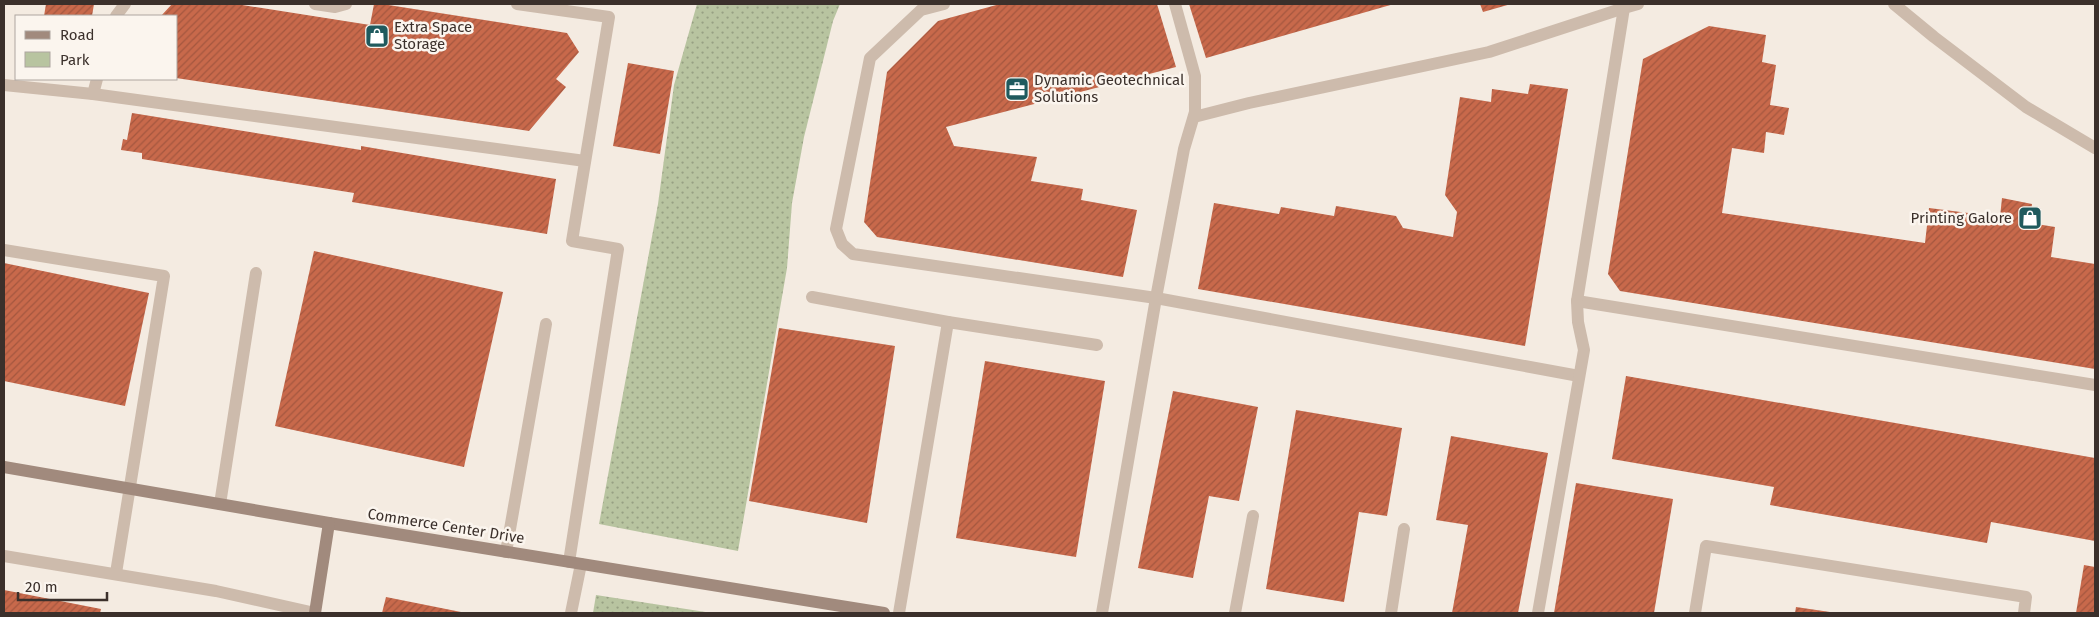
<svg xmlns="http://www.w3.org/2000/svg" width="2099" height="617" viewBox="0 0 2099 617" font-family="'Fira Sans',sans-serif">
<defs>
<pattern id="green-dots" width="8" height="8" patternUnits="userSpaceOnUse" patternTransform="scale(1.25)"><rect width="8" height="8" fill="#b8c4a0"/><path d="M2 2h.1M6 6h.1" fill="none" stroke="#97a083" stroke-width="1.8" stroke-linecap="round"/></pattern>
<pattern id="building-hatch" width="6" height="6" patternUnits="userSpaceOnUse" patternTransform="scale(1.25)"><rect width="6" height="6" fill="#c8694b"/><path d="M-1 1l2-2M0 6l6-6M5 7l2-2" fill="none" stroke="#a4573f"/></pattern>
</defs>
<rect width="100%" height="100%" fill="#f4ebe1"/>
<!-- green -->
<g fill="url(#green-dots)">
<polygon points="697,4 840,4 833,21 804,137 792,203 787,268 738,551 599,524 658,204 674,85"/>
<polygon points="596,595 712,613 593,613"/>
</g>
<!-- building -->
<g fill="url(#building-hatch)">
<polygon points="46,4 94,4 92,16 44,16"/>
<polygon points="172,4 236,4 370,25 374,4 382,4 567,33 579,52 556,79 566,87 529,131 176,78 176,16 161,16"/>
<polygon points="1000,4 1157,4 1176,67 946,127 954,146 1037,157 1031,181 1083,189 1081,200 1137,210 1123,277 877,237 864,222 887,72 938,21"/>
<polygon points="1189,4 1394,4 1206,58"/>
<polygon points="1480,4 1511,4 1483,12"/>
<polygon points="1709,26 1766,35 1762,62 1776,65 1770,105 1789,108 1784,135 1766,132 1764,153 1732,148 1722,213 1925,243 1929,208 2000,217 2002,198 2032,204 2030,223 2055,227 2051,257 2095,264 2095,369 1620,291 1608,274 1643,59"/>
<polygon points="628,63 674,71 660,154 613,146"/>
<polygon points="1530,84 1568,89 1525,346 1198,289 1214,203 1279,214 1281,207 1334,216 1336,206 1396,216 1403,228 1453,237 1457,212 1445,195 1460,97 1491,102 1492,89 1528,94"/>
<polygon points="132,113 361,150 361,146 556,179 547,234 352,202 354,193 142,159 142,153 121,150 123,139 127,140"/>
<polygon points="314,251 503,292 464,467 275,426"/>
<polygon points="4,263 149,293 125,406 4,381"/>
<polygon points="779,328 895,346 867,523 749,501"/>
<polygon points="985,361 1105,381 1076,557 956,538"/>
<polygon points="1626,376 2095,458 2095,541 1991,522 1987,543 1770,505 1774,487 1612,459"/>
<polygon points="1173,391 1258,407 1239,501 1209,496 1193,578 1138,568"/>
<polygon points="1296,410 1402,428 1387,516 1359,512 1344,602 1266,589"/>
<polygon points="1451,436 1548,453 1518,613 1452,613 1468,525 1436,520"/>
<polygon points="1576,483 1673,499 1654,613 1554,613"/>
<polygon points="2084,565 2095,567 2095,613 2076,613"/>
<polygon points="4,590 101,609 100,613 4,613"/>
<polygon points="386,597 461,612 461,613 382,613"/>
<polygon points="1796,607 1830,612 1830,613 1795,613"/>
</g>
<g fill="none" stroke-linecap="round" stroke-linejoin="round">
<!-- lane -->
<g stroke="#cdbbac" stroke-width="12">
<polyline points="315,4 335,7 346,4"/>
<polyline points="517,4 609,17 572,241 618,249 569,562"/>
<polyline points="944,4 921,10 870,58 836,229 842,244 853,254 1156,298 1579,376"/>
<polyline points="1638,4 1624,8 1577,301 2095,385"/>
<polyline points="1894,4 1934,37 2026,107 2095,148"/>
<polyline points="116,16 125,4"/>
<polyline points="4,85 93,94 97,79"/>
<polyline points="93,94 585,161"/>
<polyline points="1194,117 1249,103 1489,52 1624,8 1622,4"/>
<polyline points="4,250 164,276 116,573"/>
<polyline points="812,297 948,322 1097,345"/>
<polyline points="220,504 256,273"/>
<polyline points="506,552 546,324"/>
<polyline points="4,556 216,591 315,613"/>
<polyline points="571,613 581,564"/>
<polyline points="899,613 948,322"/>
<polyline points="1102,613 1156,298 1184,149 1195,112 1195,76 1175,4"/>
<polyline points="1235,613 1253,516"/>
<polyline points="1391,613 1404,529"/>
<polyline points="1538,613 1584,350 1578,322 1577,301"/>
<polyline points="1695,613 1706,546 2026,597 2024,613"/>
</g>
<!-- secondary -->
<g stroke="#a18a7d" stroke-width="12">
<polyline points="4,467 329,523 884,613"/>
<polyline points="315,613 329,523"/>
</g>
</g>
<!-- icons -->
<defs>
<g id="shop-square" transform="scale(1.25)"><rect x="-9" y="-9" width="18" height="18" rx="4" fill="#1f5a5e" stroke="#fbf5ee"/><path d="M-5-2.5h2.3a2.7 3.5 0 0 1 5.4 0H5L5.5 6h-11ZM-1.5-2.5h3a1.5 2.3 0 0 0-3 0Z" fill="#fff"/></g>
<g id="office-square" transform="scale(1.25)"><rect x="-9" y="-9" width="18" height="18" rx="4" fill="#1f5a5e" stroke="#fbf5ee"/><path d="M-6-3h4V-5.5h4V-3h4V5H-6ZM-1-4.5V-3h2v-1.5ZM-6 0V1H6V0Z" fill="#fff"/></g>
</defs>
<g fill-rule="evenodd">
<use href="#shop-square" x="377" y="36"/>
<use href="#office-square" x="1017" y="89"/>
<use href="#shop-square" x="2030" y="218"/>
</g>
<g text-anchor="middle" stroke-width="5" stroke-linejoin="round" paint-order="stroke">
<!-- poi labels -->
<g font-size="15" fill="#3b302b" stroke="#fbf5ee" text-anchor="start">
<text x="394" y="32">Extra Space<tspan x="394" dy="17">Storage</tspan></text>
<text x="1034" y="85">Dynamic Geotechnical<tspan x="1034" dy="17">Solutions</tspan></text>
<text x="2012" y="223" text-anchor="end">Printing Galore</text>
</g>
<!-- street labels -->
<g font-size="15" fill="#3b302b" stroke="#fbf5ee">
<text transform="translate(446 526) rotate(9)" y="5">Commerce Center Drive</text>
</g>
</g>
<!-- border -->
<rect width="2099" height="617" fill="none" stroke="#3b302b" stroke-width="10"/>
<!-- legend -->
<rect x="15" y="15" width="162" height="65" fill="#fbf5ee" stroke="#aea6a0"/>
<rect x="25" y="31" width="25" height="8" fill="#a18a7d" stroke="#aea6a0"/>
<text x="60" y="40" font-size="15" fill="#3b302b">Road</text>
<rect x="25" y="52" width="25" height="15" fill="#b8c4a0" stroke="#aea6a0"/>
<text x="60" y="65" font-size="15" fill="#3b302b">Park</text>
<!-- scale -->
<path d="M18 592v8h89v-8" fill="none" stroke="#3b302b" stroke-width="2.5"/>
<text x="25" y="592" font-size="15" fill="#3b302b" stroke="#fbf5ee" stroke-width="4" paint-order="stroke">20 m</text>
</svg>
